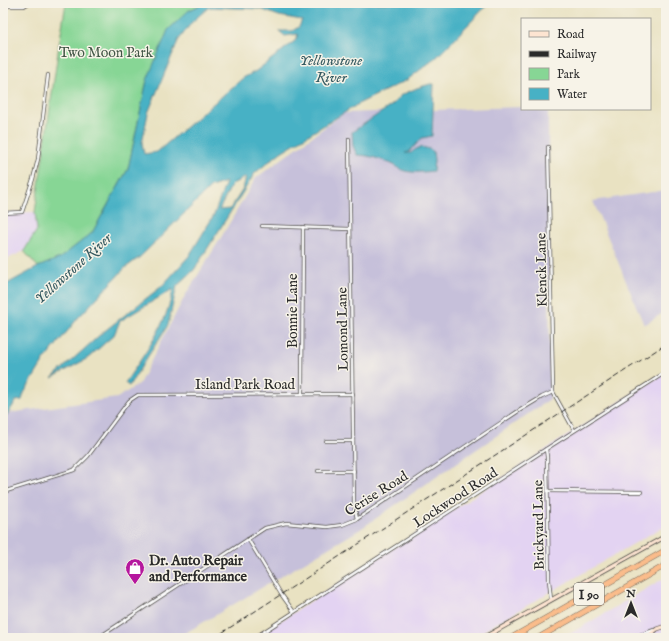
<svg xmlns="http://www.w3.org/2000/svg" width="669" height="641" viewBox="0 0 669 641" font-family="'IM FELL English',serif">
<rect width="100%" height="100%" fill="#f7f3e8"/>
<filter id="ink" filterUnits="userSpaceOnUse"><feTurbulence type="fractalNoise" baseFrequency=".025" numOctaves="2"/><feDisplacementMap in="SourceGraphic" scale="8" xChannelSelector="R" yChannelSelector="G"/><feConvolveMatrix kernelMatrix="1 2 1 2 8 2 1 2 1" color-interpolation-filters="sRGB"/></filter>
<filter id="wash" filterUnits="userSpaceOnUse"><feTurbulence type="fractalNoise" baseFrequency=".012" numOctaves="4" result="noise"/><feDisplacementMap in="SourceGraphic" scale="16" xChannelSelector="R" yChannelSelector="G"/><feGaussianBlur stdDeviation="0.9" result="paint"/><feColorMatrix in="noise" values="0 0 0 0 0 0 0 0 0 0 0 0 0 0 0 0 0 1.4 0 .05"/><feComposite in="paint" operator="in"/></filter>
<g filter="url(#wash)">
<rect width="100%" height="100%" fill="#e9e2c2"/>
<!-- built -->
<g fill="#e3d3f2">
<polygon points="35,212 37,230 24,251 3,261 3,213"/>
<polygon points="666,372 666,525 471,638 254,638"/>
<polygon points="666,577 666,638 563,638"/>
</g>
<!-- industrial -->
<g fill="#c6c0da">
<polygon points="522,107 522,109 548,109 550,399 359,530 177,638 3,638 3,421 8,413 117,398 139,384 185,296 219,241 256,178 344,113"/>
<polygon points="666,190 666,311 644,325 593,201"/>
</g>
<!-- green -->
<polygon fill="#87d695" stroke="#598060" points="66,3 204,3 188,11 147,80 128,169 92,233 60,258 38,267 24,251 37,230 35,212 59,45"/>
<!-- water -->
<g fill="#47b1c5" stroke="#396e78" fill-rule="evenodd">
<path d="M204 3H281L289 5 311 3H489L437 57 407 80 360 103 281 152 255 173 194 270 177 286 168 325 129 386 125 383C145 353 167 325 173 289L120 321 114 335 88 358 52 378 102 333 162 286 189 256 214 215 226 182 211 187 140 257 125 268 78 318 45 359 24 393 22 400 16 401 3 421V286L38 267 60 258 92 233 128 169 147 80 168 30 188 11ZM209 7 260 9 279 16 302 20 299 27 292 31H279L285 36 298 34 296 40 256 71 243 78 157 152 144 154 142 143 148 113 178 41 192 22ZM246 177 243 189 230 209 219 210 232 184Z"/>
<path d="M430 84H434L432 136 422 138 409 152 405 153H411C418 146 424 146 433 151L434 160 433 171C424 172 414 173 405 171 401 170 397 167 394 165 383 160 369 155 357 155L353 146 352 132 392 105 401 95 417 88Z"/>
</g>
</g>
<g filter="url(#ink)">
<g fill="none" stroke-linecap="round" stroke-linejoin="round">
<!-- street casing -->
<g stroke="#484642" stroke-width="4">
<g id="street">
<polyline points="3,6 24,6 29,3"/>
<polyline points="349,139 354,504 357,519"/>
<polyline points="548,147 553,389 553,392 574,430"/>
<polyline points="3,213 22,212 33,179 38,159 48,75"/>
<polyline points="262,226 350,229"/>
<polyline points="302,394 303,227"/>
<polyline points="326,441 353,441"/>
<polyline points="546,449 547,457 549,580 551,600"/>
<polyline points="318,471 354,471"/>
<polyline points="548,491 641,492"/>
<polyline points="3,492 74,470 88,456 129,401 138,395 353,394"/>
<polyline points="248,539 281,594 294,612"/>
<polyline points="98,638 265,528 286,523 327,527 342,525 357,519 517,412 542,397 553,392"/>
<polyline points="254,638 546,449 666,372"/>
<polyline points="632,638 654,630"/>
</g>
</g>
<!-- secondary casing -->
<g stroke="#484642" stroke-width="5">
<g id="secondary">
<polyline points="483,638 666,536"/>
<polyline points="646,638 657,629 666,626"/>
</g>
</g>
<!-- highway casing -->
<g stroke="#484642" stroke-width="6">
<g id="highway">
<polyline points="511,638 666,550"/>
<polyline points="538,638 666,565"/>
</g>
</g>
<!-- street -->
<use href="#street" stroke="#fff" stroke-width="2.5"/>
<!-- secondary -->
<use href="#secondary" stroke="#fde4d1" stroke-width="3.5"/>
<!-- highway -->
<use href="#highway" stroke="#fabc8b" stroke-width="5"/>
<!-- rail -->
<polyline stroke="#2b2b2b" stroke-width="1" stroke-dasharray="6 3" stroke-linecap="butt" points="214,638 666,344"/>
</g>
</g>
<!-- icons -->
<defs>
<g id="shop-pin" transform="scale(1)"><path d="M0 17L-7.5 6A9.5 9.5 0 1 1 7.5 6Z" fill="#b5179e" stroke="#f7f3e8"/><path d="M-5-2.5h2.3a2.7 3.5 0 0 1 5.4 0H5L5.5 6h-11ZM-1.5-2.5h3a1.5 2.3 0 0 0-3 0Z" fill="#fff"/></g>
</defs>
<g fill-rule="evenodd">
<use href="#shop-pin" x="135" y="568"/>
</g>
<g text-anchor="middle" stroke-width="3" stroke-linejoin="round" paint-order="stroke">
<!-- shield labels -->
<rect fill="#f7f3e8" stroke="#686764" stroke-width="1" x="574" y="583" width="30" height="22" rx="3"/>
<g font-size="13" font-weight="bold" fill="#2b2b2b">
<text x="589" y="599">I 90</text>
</g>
<!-- park labels -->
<g font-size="14" fill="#425646" stroke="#f7f3e8">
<text x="106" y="57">Two Moon Park</text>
</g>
<!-- street labels -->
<g font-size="14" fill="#2b2b2b" stroke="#f7f3e8">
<text transform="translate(541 270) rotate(-91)" y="5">Klenck Lane</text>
<text transform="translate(292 311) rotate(-90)" y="5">Bonnie Lane</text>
<text transform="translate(342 329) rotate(-91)" y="5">Lomond Lane</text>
<text x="245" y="389">Island Park Road</text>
<text transform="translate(376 493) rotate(-32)" y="5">Cerise Road</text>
<text transform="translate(455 497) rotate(-33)" y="5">Lockwood Road</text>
<text transform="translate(538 525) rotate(-91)" y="5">Brickyard Lane</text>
</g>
<!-- poi labels -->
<g font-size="14" font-weight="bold" fill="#2b2b2b" stroke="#f7f3e8" text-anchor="start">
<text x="149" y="565">Dr. Auto Repair<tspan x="149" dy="16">and Performance</tspan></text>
</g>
<!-- water labels -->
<g font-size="15" font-style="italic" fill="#355a61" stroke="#f7f3e8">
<text x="331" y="65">Yellowstone<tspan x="331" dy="17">River</tspan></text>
<text transform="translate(73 268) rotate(-42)" y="5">Yellowstone River</text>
</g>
</g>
<!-- margin -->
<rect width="669" height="641" fill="none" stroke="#f7f3e8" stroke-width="16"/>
<!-- legend -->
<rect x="521" y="18" width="130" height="92" fill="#f7f3e8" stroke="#a5a39c"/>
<rect x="529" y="31" width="20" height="6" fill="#fde4d1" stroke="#a5a39c"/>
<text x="557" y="38" font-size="12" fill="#2b2b2b">Road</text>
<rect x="529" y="51" width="20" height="6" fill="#2b2b2b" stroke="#a5a39c"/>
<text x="557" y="58" font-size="12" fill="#2b2b2b">Railway</text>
<rect x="529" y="68" width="20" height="12" fill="#87d695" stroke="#a5a39c"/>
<text x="557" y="78" font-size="12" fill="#2b2b2b">Park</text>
<rect x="529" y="88" width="20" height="12" fill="#47b1c5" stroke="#a5a39c"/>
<text x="557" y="98" font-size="12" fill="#2b2b2b">Water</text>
<!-- north arrow -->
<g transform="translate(631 603)" stroke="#f7f3e8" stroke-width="3" paint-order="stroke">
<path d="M0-3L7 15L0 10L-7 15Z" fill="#2b2b2b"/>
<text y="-6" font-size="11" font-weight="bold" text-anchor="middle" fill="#2b2b2b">N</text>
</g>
</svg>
